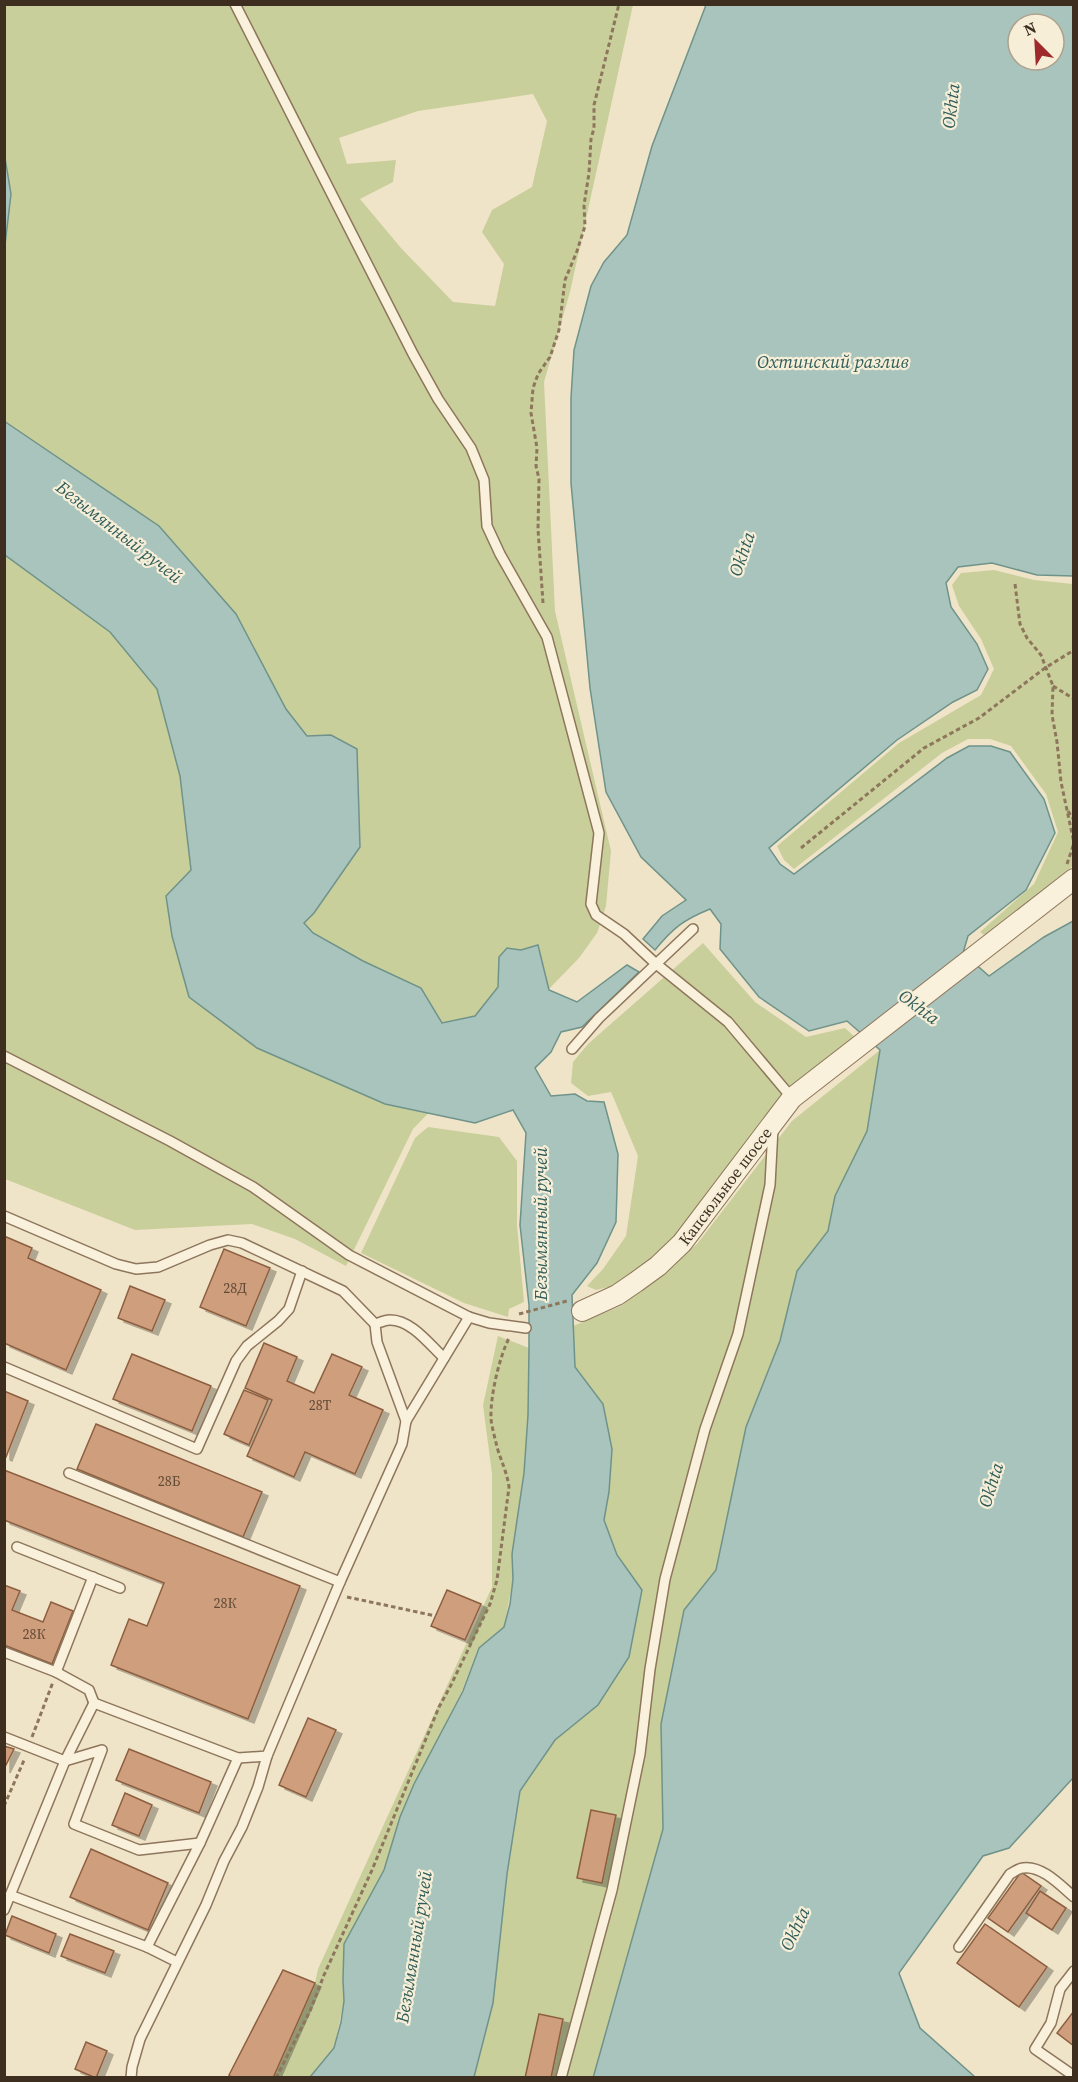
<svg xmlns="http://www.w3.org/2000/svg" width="1078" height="2082" viewBox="0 0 1078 2082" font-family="'Source Serif 4',serif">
<defs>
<filter id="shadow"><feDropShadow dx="6" dy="4" stdDeviation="0" flood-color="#0004"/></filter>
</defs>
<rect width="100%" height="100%" fill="#f0e4c8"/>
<!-- green -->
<g fill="#c9cf9b" fill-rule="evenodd">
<path d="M4 5H633L570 292 544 382 555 611 611 851 606 906 597 933 579 958 413 1129 346 1266 295 1239 252 1224 135 1230 5 1179ZM533 94 547 121 532 187 492 210 482 232 504 264 495 306 453 302 401 248 360 199 393 182 396 160 347 164 339 138 418 111Z"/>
<polygon points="994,570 1034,580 1073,584 1074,865 984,935 980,932 1034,884 1058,832 1046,794 1011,746 990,739 968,739 942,753 794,869 784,860 777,846 899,743 981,695 994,669 981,639 959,606 952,585 961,573"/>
<polygon points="703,943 755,1002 806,1037 845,1028 856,1038 793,1084 766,1114 688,1222 659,1255 617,1285 596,1290 587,1286 603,1269 626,1236 638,1156 611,1092 588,1096 571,1083 573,1062 588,1044"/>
<polygon points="880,1050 867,1131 835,1196 828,1231 797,1271 780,1341 746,1427 716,1570 684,1610 661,1724 663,1829 593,2077 474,2078 493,2003 507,1874 520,1791 555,1740 598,1705 642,1590 617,1555 604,1520 609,1492 603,1404 575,1367 573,1326 621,1306 697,1244 792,1121"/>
<polygon points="428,1127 499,1137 517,1161 517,1225 524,1302 509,1309 508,1317 464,1303 361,1253 415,1138"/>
<polygon points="498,1336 529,1348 528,1415 524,1473 512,1554 513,1579 504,1627 478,1648 462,1691 414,1784 400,1817 384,1870 345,1944 343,1980 344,2001 334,2048 310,2077 273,2078 315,1983 318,1969 492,1587 492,1474 483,1405"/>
</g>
<!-- water -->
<g fill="#a9c4bc" stroke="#6f938a" stroke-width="1.5" fill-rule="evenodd">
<path d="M706 5H1073V576L1037 575 992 563 958 567 946 583 951 607 977 644 988 669 977 690 953 702 897 740 769 848 780 864 794 874 947 758 969 746H991L1010 752 1044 799 1055 833 1026 890 968 936 963 953 989 976 1044 937 1073 921V1778L1009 1848 983 1856 899 1973 920 2028 975 2077 593 2078 663 1829 661 1724 684 1610 716 1570 746 1427 780 1341 797 1271 828 1231 835 1196 867 1131 880 1050 847 1021 809 1031 759 997 720 949 721 924 710 909C683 920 673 928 655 950L643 939 662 916 686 900 641 857 606 792 590 688 571 483V398L574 350 591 286 604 262 627 235 652 146ZM1018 24H1054V60H1018Z"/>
<polygon points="5,158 11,194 5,245 4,158"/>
<polygon points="4,421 159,526 236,614 286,709 307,736 331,735 357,749 360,847 314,913 304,923 313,933 363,961 421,988 442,1023 475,1016 498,987 499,957 507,948 521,950 538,945 549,990 577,1002 627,965 639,972 582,1027 561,1032 551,1052 535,1068 551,1096 575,1094 587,1101 604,1102 618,1154 616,1222 597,1263 572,1295 575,1367 603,1404 612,1449 609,1492 604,1520 617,1555 642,1590 629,1657 598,1705 555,1740 520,1791 507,1874 493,2003 474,2077 310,2077 334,2048 341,2022 344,2001 343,1980 344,1944 384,1870 400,1817 414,1784 463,1691 479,1648 504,1627 510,1604 513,1579 512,1554 524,1473 528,1415 529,1348 529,1305 520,1225 526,1133 513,1110 475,1123 385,1104 257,1048 189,997 172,936 166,896 191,870 180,776 157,689 110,632 5,555"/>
</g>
<!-- building -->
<g fill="#cf9f7d" stroke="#8d5f41" stroke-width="1.5" filter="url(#shadow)">
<polygon points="4,1236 32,1248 28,1258 101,1290 66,1370 4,1343"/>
<polygon points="224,1249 270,1268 246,1326 200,1307"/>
<polygon points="130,1286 165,1300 152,1331 118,1318"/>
<polygon points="264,1343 297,1357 287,1381 314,1393 332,1354 362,1367 349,1395 383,1410 355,1474 305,1452 294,1477 247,1456 272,1400 245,1388"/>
<polygon points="132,1354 211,1386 192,1431 113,1399"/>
<polygon points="244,1390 268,1400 249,1445 224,1434"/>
<polygon points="4,1391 28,1401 6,1457 4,1456"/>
<polygon points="96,1424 262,1492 243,1537 77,1469"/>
<polygon points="4,1470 300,1586 248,1719 111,1665 129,1619 147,1626 164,1583 4,1520"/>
<polygon points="4,1585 20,1591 12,1610 43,1622 51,1602 73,1611 52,1664 4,1645"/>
<polygon points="447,1590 481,1604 465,1640 431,1626"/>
<polygon points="308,1718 336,1730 306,1797 279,1785"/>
<polygon points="4,1746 14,1749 4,1769"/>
<polygon points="129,1749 211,1782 199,1813 116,1780"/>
<polygon points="125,1793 152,1805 139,1836 112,1825"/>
<polygon points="591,1810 616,1815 602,1883 577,1878"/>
<polygon points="91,1849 168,1883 148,1930 70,1897"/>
<polygon points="1021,1872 1041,1886 1008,1932 988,1918"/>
<polygon points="1040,1891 1066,1908 1052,1930 1026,1913"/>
<polygon points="12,1916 56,1934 49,1953 5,1935"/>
<polygon points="985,1924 1047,1967 1019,2007 957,1963"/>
<polygon points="70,1934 114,1951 105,1973 61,1956"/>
<polygon points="283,1970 315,1983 273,2078 232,2078 229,2075"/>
<polygon points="1074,2011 1074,2046 1057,2033"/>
<polygon points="539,2014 563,2019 551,2078 525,2078"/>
<polygon points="86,2042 107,2051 96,2078 75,2069"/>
</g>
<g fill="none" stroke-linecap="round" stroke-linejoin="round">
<!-- lane casing -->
<g stroke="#8d765c" stroke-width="12">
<g id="lane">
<polyline points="235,4 413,354 438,399 471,448 484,480 487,526 500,554 547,637 599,833 591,904 596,915 624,934 655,963 728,1022 792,1098"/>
<polyline points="572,1049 599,1018 693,929"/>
<polyline points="4,1056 170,1141 253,1187 349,1255 469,1317 489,1323 526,1328"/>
<path d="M4 1216 116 1264 136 1269 158 1267 210 1245 228 1240 242 1243 343 1291 375 1324C379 1323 385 1320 389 1320 411 1319 430 1345 444 1358"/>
<polyline points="4,1367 197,1449 236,1361 247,1346 278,1321 289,1309 302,1271"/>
<polyline points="406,1421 469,1317"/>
<polyline points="69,1473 340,1582"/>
<polyline points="17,1547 120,1588"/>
<polyline points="4,1652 56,1672 89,1690 94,1703"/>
<polyline points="56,1672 93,1577"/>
<polyline points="4,1737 65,1761 102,1750 74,1824 139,1850 200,1843"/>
<polyline points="10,1895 147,1947 177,1962"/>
<polyline points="4,1910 65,1761 94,1703 238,1758 267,1756 340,1582 402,1444 406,1421 377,1342 375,1324"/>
<polyline points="147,1947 200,1843 238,1758"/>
<path d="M959 1947 1010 1874C1014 1872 1019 1868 1023 1868 1042 1865 1061 1886 1074 1897"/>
<polyline points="1074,1971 1060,1989 1051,2023 1035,2049 1074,2076"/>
<polyline points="131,2078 132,2067 140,2039 206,1905 224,1861 242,1827 258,1787 267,1756"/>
<polyline points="561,2078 612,1890 640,1754 650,1669 665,1579 705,1429 738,1334 770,1185 773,1128"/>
</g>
</g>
<!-- street casing -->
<g stroke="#8d765c" stroke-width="22">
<polyline id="street" points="582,1311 617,1295 636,1282 658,1266 682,1243 792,1098 1074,879"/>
</g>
<!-- path -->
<g stroke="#8d765c" stroke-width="3" stroke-dasharray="4.5 3" stroke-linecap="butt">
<polyline points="1015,584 1020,624 1027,638 1041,655 1053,686 1052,715 1057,742 1061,782 1074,843"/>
<polyline points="543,603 538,529 539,479 536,466 537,448 531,413 533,388 538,374 550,357 559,330 565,280 577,251 585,226 584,205 589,173 591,139 594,128 594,105 619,4"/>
<polyline points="1053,686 1074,699"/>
<polyline points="1068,811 1074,820"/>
<polyline points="801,848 924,748 979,718 1045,668 1074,650"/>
<polyline points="1067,864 1074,843"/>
<polyline points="519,1314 567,1301"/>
<polyline points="347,1597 436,1616"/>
<polyline points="32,1737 53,1682"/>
<polyline points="4,1806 25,1758"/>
<path d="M276 2078 310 2011 324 1975 372 1870 439 1707 451 1685 490 1604 497 1580 509 1487C507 1472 501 1461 497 1447 495 1438 492 1428 491 1419 490 1397 499 1358 509 1338"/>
</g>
<!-- lane -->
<use href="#lane" stroke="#faf1dc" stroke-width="9"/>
<!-- street -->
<use href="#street" stroke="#faf1dc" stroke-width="20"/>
</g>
<g text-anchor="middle" stroke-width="4.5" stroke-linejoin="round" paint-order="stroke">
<!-- number labels -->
<g font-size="14" fill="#624a37">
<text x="235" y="1293">28Д</text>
<text x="320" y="1410">28Т</text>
<text x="169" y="1486">28Б</text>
<text x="225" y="1608">28К</text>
<text x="34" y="1639">28К</text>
</g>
<!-- street labels -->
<g font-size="16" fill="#3d2e20" stroke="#f7eed8">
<text transform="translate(725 1186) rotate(-53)" y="6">Капсюльное шоссе</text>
</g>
<!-- water labels -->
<g font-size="18" font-style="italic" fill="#2f5d5a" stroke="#f7eed8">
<text transform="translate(951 106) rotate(-83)" y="6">Okhta</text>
<text x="833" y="368">Охтинский разлив</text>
<text transform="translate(119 532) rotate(38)" y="6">Безымянный ручей</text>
<text transform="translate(742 554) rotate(-71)" y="6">Okhta</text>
<text transform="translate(919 1007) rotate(37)" y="6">Okhta</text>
<text transform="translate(541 1224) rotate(-90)" y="6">Безымянный ручей</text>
<text transform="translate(991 1485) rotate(-73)" y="6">Okhta</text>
<text transform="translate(795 1929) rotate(-65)" y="6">Okhta</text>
<text transform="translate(414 1947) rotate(-81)" y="6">Безымянный ручей</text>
</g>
</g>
<!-- border -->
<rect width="1078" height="2082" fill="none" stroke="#3d2e20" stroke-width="12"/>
<!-- north arrow -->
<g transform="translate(1036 42) rotate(336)"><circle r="28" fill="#f7eed8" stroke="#ada18e" stroke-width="1.5"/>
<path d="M0-4.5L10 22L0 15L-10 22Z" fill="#9e2a2b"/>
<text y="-9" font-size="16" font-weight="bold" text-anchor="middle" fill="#3d2e20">N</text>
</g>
</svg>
